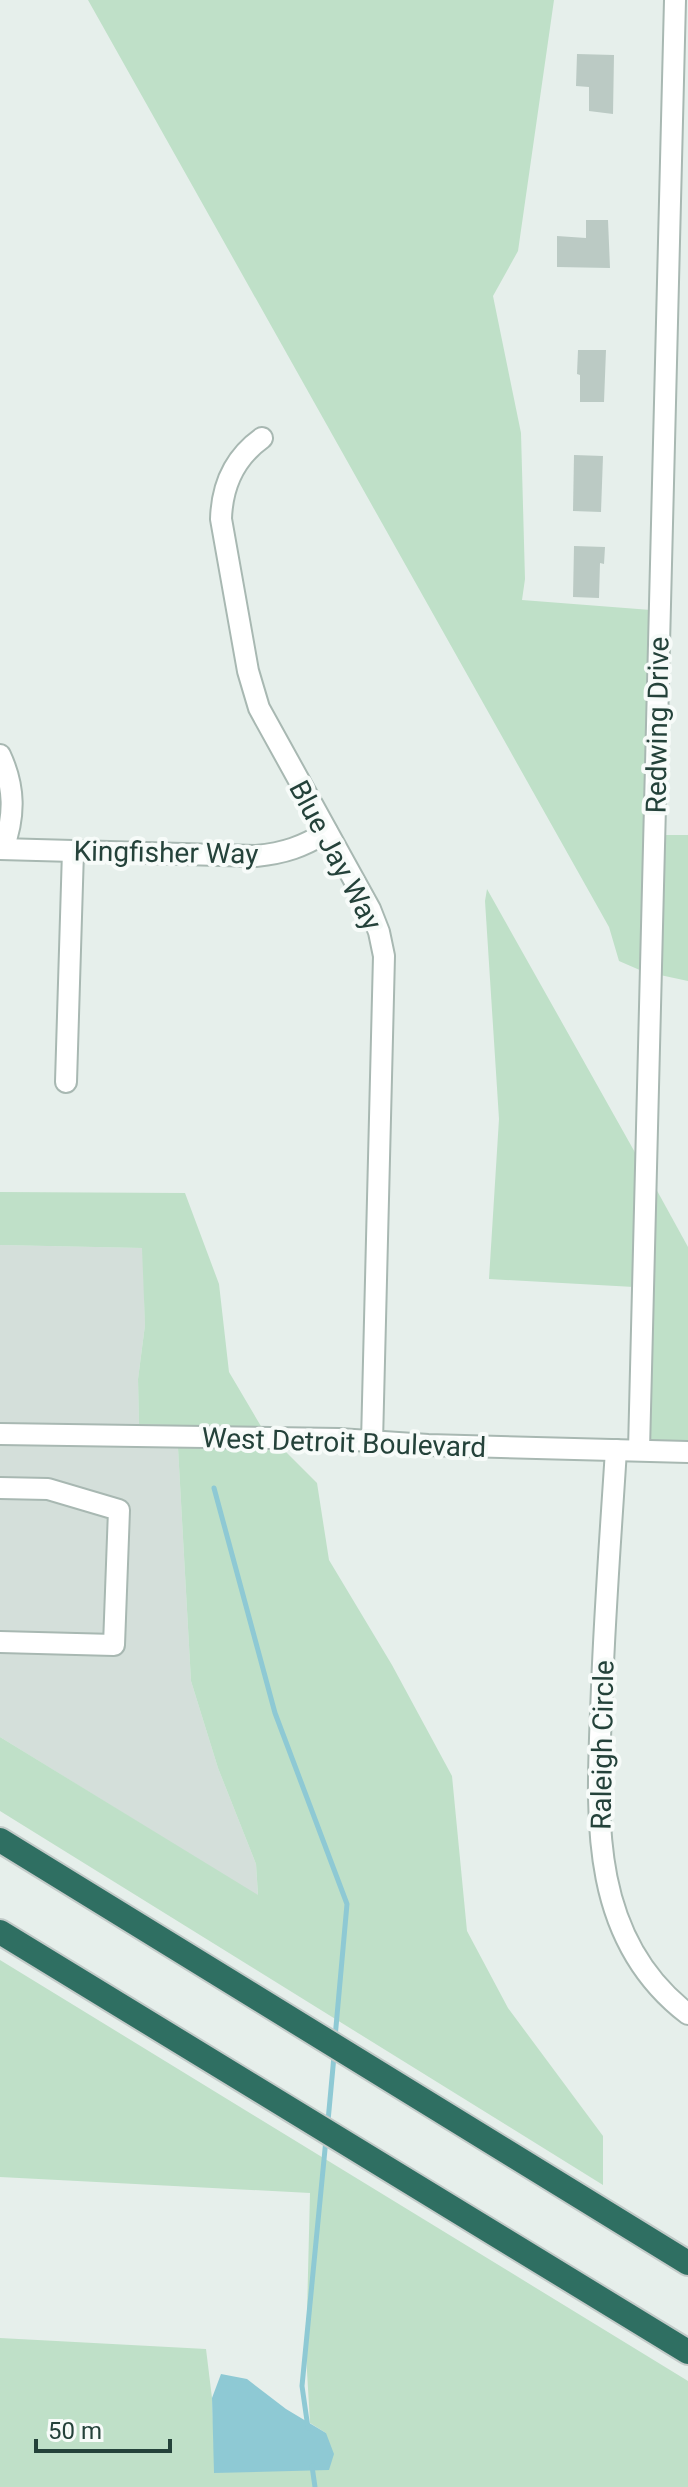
<svg xmlns="http://www.w3.org/2000/svg" width="688" height="2487" viewBox="0 0 688 2487" font-family="Roboto,sans-serif">
<rect width="100%" height="100%" fill="#e6efeb"/>
<!-- built -->
<g fill="#d4dfda">
<polygon points="0,1245 143,1248 145,1325 138,1379 139,1424 176,1424 177,1427 0,1423"/>
<polygon points="0,1444 178,1448 191,1681 218,1768 256,1864 258,1896 0,1737"/>
</g>
<!-- green -->
<g fill="#bfe0c8">
<polygon points="88,0 554,0 518,251 493,296 521,433 525,579 522,600 651,610 642,971 619,961 609,927"/>
<polygon points="663,835 688,835 688,981 660,975"/>
<polygon points="487,889 637,1156 634,1287 489,1279 499,1119 485,901"/>
<polygon points="655,1187 688,1247 688,1441 648,1440"/>
<polygon points="0,1192 185,1193 219,1284 229,1372 262,1428 139,1424 138,1379 145,1325 142,1248 0,1245"/>
<polygon points="178,1448 283,1449 317,1483 329,1560 392,1665 452,1776 467,1931 508,2008 603,2136 603,2185 0,1811 0,1737 258,1895 256,1864 218,1768 191,1681"/>
<polygon points="0,1960 688,2381 688,2487 0,2487 0,2338 206,2349 212,2398 215,2473 326,2433 310,2423 306,2354 310,2193 0,2177"/>
</g>
<!-- water -->
<polygon fill="#8ec9d4" points="221,2374 247,2379 286,2409 326,2433 334,2454 329,2470 214,2473 212,2398"/>
<g fill="none" stroke-linecap="round" stroke-linejoin="round">
<!-- stream -->
<g stroke="#8ec9d4" stroke-width="5">
<polyline points="214,1488 275,1713 347,1904 335,2038"/>
<polyline points="328,2121 334,2056"/>
<polyline points="308,2428 302,2386 326,2139"/>
<polyline points="312,2466 315,2487"/>
</g>
</g>
<!-- building -->
<g fill="#bbcac4">
<polygon points="577,54 614,55 613,114 589,111 589,87 576,86"/>
<polygon points="586,220 608,220 610,268 557,267 557,236 586,238"/>
<polygon points="578,350 606,350 604,402 580,402 580,375 577,374"/>
<polygon points="574,455 603,456 601,512 573,511"/>
<polygon points="574,546 605,547 604,564 600,563 599,598 573,597"/>
</g>
<g fill="none" stroke-linecap="round" stroke-linejoin="round">
<!-- minor casing -->
<g stroke="#a8b8b2" stroke-width="24">
<g id="minor">
<path d="M262 438C234 458 222 485 221 519L248 671 259 708 370 909 379 932 384 956 372 1442"/>
<path d="M0 755C15 787 15 816 3 849"/>
<path d="M0 849 256 856C285 853 302 847 327 832"/>
<polyline points="66,1082 73,851"/>
<polyline points="0,1434 339,1439 428,1445 688,1452"/>
<path d="M616 1450C611 1529 605 1608 602 1687 598 1803 583 1934 688 2014"/>
<polyline points="639,1450 675,0"/>
<polyline points="0,1488 48,1489 119,1510 114,1645 0,1642"/>
</g>
</g>
<!-- highway casing -->
<g stroke="#c2cac8" stroke-width="28">
<g id="highway">
<polyline points="0,1840 688,2263"/>
<polyline points="0,1932 688,2352"/>
</g>
</g>
<!-- minor -->
<use href="#minor" stroke="#fff" stroke-width="20"/>
<!-- highway -->
<use href="#highway" stroke="#2f6f62" stroke-width="24"/>
</g>
<g text-anchor="middle" stroke-width="8" stroke-linejoin="round" paint-order="stroke">
<!-- street labels -->
<g font-size="28" fill="#24423a" stroke="#f7fbf9">
<text transform="translate(657 725) rotate(-89)" y="10">Redwing Drive</text>
<text transform="translate(166 852) rotate(1)" y="10">Kingfisher Way</text>
<text transform="translate(336 855) rotate(62)" y="10">Blue Jay Way</text>
<text transform="translate(344 1442) rotate(2)" y="10">West Detroit Boulevard</text>
<text transform="translate(602 1745) rotate(-89)" y="10">Raleigh Circle</text>
</g>
</g>
<!-- scale -->
<path d="M36 2439v12h134v-12" fill="none" stroke="#24423a" stroke-width="4"/>
<text x="48" y="2439" font-size="24" fill="#24423a" stroke="#f7fbf9" stroke-width="6" paint-order="stroke">50 m</text>
</svg>
